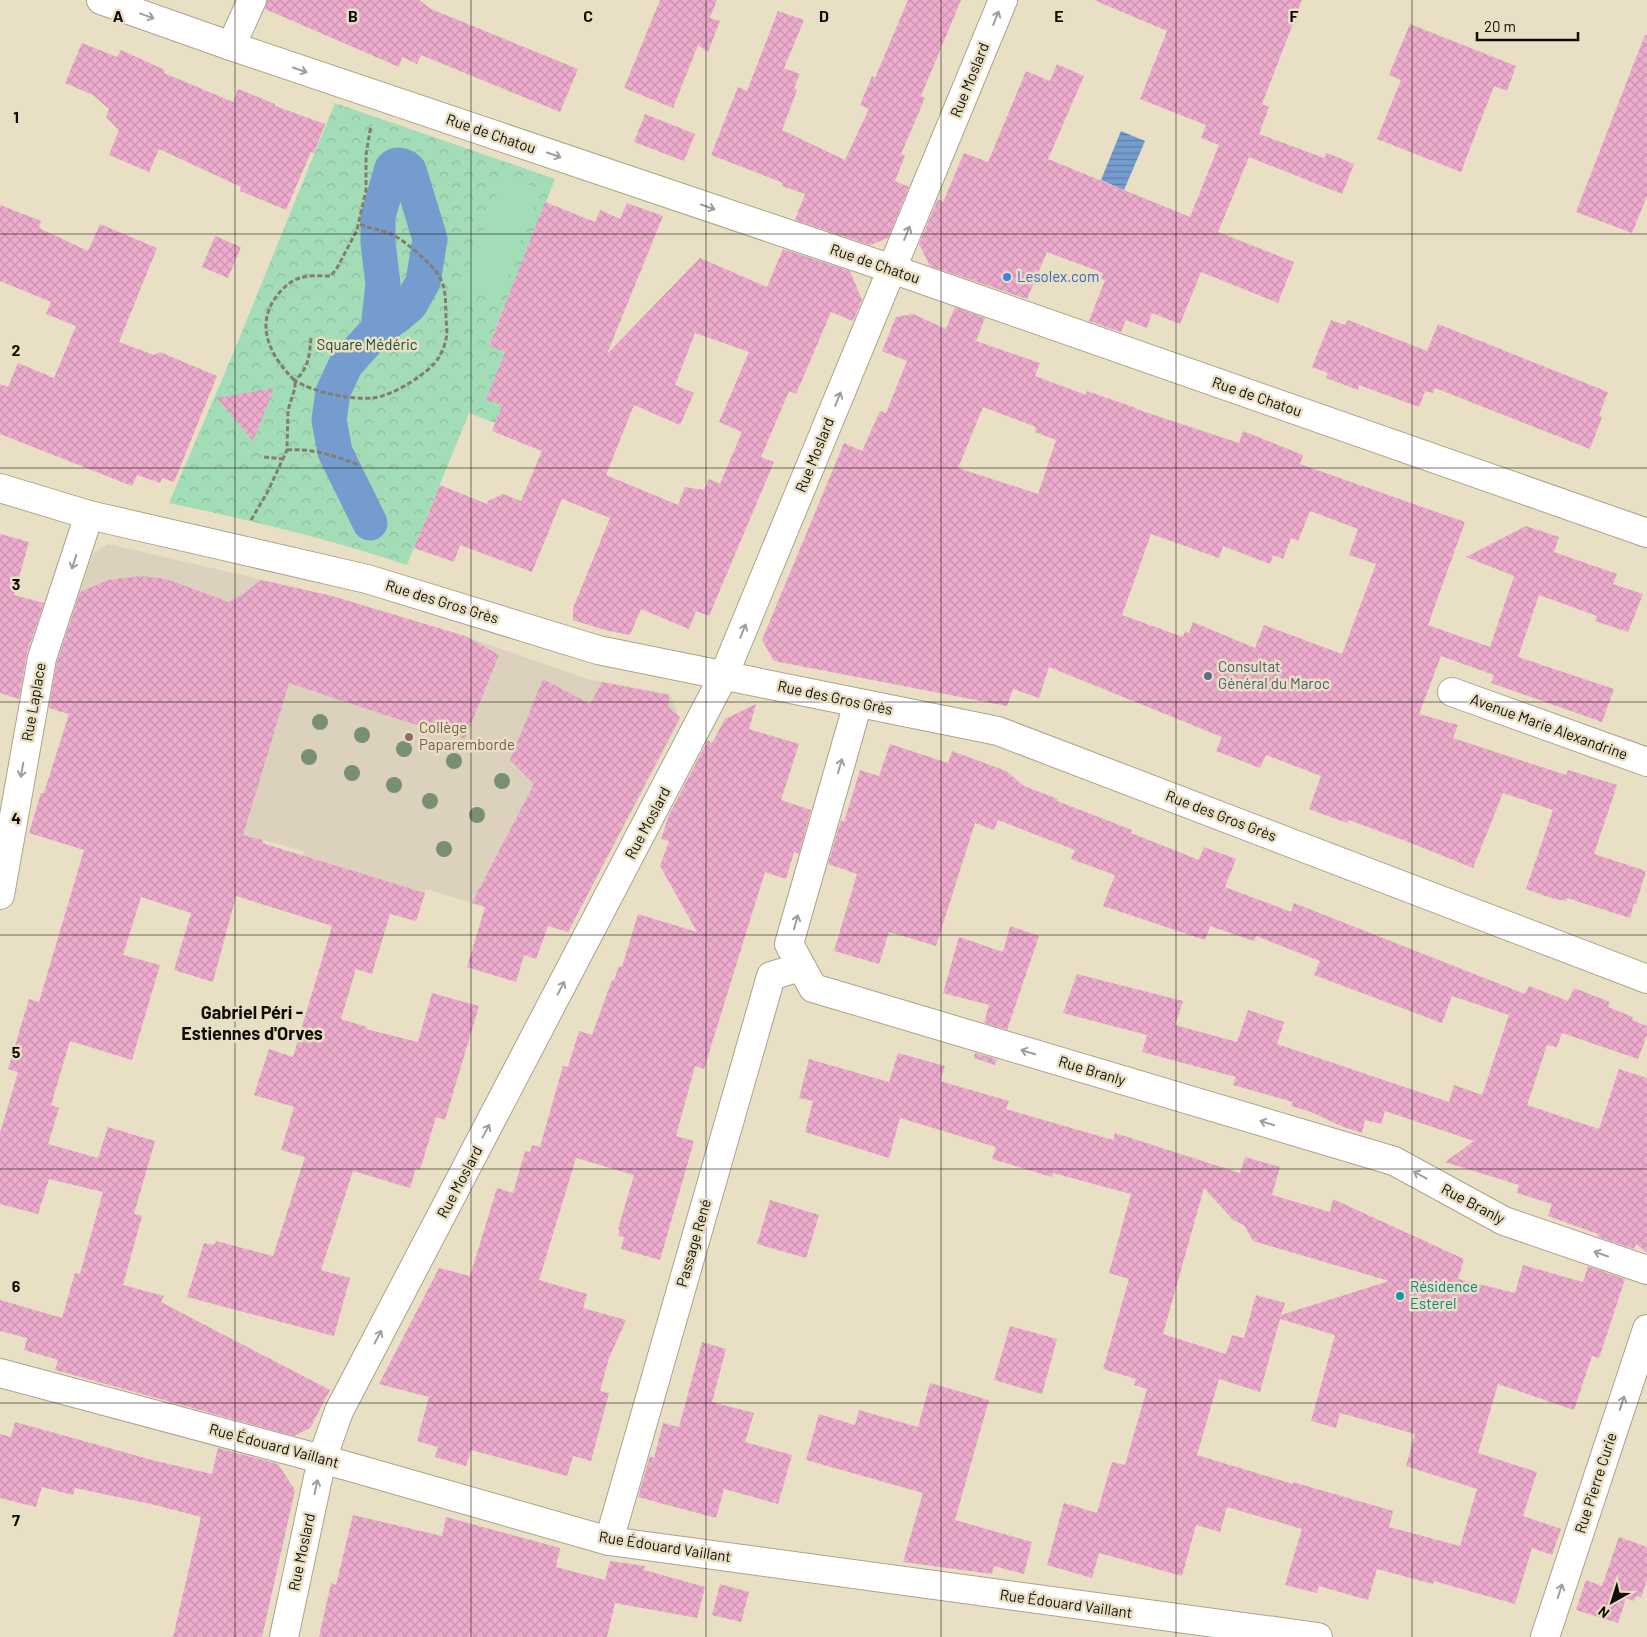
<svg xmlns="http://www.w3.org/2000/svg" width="1647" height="1637" viewBox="0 0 1647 1637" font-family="Barlow,sans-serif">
<defs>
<pattern id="park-crowns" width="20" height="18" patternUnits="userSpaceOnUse" patternTransform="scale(1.25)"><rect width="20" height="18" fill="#a3ddb8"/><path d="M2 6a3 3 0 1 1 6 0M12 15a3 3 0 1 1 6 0" fill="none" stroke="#8bbc9d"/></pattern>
<pattern id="water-rules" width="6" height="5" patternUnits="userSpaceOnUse" patternTransform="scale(1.25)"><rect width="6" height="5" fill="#749cce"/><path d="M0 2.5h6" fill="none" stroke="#5e7ea5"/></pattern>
<pattern id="building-cross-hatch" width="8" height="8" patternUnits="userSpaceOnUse" patternTransform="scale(1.25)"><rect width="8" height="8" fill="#edaccd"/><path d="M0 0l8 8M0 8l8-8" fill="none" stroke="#ca93af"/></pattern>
</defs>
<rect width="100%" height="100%" fill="#e8dfc5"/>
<!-- education -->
<polygon fill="#dbd1bc" points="108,544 332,596 467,637 587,679 670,694 680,720 568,932 426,889 416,921 294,884 304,851 230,831 206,755 48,708 55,669 93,553"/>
<!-- park -->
<path fill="url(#park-crowns)" d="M335 103 555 179 489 345 520 359 495 423 469 413 407 565C329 539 249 520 169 503L230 361Z"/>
<!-- pitch -->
<polygon fill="#a3ddb8" points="504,175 540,189 498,302 462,288"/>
<!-- water -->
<polygon fill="url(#water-rules)" points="1121,131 1145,141 1124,190 1101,180"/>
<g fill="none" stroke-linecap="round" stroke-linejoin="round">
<!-- canal -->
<path stroke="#749cce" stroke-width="35" d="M370 523 335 452 329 420 333 392 346 364 378 329 383 284 378 243V216L392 168C397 163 404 165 409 170L430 239 423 282 410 305 397 316 378 329"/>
</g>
<!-- building -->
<g fill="url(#building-cross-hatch)" fill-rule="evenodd">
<polygon points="267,0 419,0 431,9 578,69 560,112 421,55 417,64 402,57 399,67 265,9"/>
<polygon points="660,0 717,0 710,18 720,21 708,52 698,45 673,108 624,88"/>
<polygon points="908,0 961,0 921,96 925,98 901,154 905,156 895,181 909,187 888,238 870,245 795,220 805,194 782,186 783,183 711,155 738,87 747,91 778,11 804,20 784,68 800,74 794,88 797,90 782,130 845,160 869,109 860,105 872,76 875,78"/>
<polygon points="1094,0 1302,0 1262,104 1269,107 1259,134 1324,158 1327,153 1354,164 1342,194 1249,157 1218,232 1294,262 1278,303 1201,272 1180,324 1152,313 1147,328 1126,320 1121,332 1089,321 1105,280 1101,279 1103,273 1047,252 1027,299 930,266 919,244 938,199 943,202 964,153 988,162 1026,71 1050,81 1057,64 1084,76 1048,159 1190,217 1219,145 1201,138 1206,125 1140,99 1167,31"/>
<polygon points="1410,24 1516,66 1507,91 1494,86 1461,172 1377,139 1401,80 1389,75"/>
<polygon points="1645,35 1647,35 1647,196 1632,233 1576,212"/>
<polygon points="82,43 117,57 121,50 165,70 164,73 233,102 238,89 275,104 275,106 325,124 314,153 311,152 286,210 240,191 241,187 159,149 149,172 109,155 119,130 106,117 109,109 93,95 65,83"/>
<polygon points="645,114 695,134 684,161 634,142"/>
<path d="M545 202 595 222 600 210 620 219 627 203 663 216 607 354 700 258 767 287 783 249 850 271 862 300 853 321 831 312 796 394 789 391 761 457 774 462 709 616 696 611 689 629 641 609 630 635 605 630 573 620V608L610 518 562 499 532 572 460 545 454 562 414 548 440 485 487 504 488 501 503 494 521 501 542 451 492 431 502 405 486 400 505 352 489 346ZM695 333 749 352 719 422 742 432 720 484 709 479 704 490 685 487 678 505 606 475 634 405 680 425 694 393 675 385Z"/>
<polygon points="0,205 41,221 39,228 88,251 100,224 157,248 119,342 154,355 160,352 217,376 174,482 162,478 160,483 137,475 132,486 0,434 0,384 8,387 18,363 54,378 76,326 46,314 51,302 0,281"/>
<polygon points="215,236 241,247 228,278 202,267"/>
<path d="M955 307 985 318 976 341 1040 363 1035 376 1086 395 1087 391 1136 408V409L1239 443 1243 431 1303 455 1300 464 1465 522 1428 625 1490 647 1514 576 1466 557 1526 526 1559 537 1554 552 1617 574 1613 584 1643 594 1628 632 1595 621 1597 616 1539 595 1518 657 1614 689 1602 722 1491 683 1494 675 1441 656 1419 714 1458 725 1453 738 1566 775 1568 770 1617 785 1594 854 1646 871 1636 904 1634 903 1630 918 1567 898 1566 901 1551 898 1526 889 1553 810 1503 793 1473 868 1411 843 1349 820 1347 823 1309 809 1321 776 1266 755 1260 768 1216 751 1222 737 1049 667 1039 698 1013 689 1007 706 774 661 762 640 844 443 862 451 880 411 886 413 907 361 882 351 896 317 913 314 946 329ZM983 407 1036 427 1035 432 1056 440 1038 494 958 468ZM1310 511 1358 529 1349 555 1376 564 1342 654 1264 625 1255 648 1193 622 1189 633 1185 631 1183 637 1122 615 1151 534 1219 558 1223 546 1270 564 1273 555 1283 559 1291 538 1298 541Z"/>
<polygon points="1331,320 1345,325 1348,320 1427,351 1438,324 1608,392 1599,415 1602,417 1590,449 1435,388 1433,393 1425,391 1419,407 1359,385 1358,390 1326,378 1328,373 1312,367"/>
<polygon points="274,388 253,441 217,398"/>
<polygon points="0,534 29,542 14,595 44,603 27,653 19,699 0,693"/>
<polygon points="141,576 166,579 229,602 243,594 261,580 332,596 465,636 499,655 465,739 391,717 289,683 243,835 263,840 262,843 425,893 416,921 390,914 372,974 356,969 341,1019 367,1027 366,1029 418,1042 432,993 479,1006 445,1120 436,1117 420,1170 416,1168 410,1188 353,1171 321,1270 350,1278 334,1336 187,1297 204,1243 214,1245 216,1241 273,1256 305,1157 281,1150 294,1107 254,1095 269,1049 293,1057 332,926 236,896 213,982 174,970 191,913 141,897 123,955 160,965 132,1060 70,1041 51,1105 59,1108 48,1144 98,1158 108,1127 155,1141 134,1214 142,1216 123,1285 164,1296 161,1302 330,1390 310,1428 294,1436 55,1370 58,1360 24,1350 27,1338 0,1331 0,1300 62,1318 75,1273 80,1274 103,1192 49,1179 38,1214 0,1204 0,1133 18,1072 8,1069 29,999 39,1002 84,850 29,833 41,793 44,793 69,714 49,708 57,662 80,592 108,580"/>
<polygon points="543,679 590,704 602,682 669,695 668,707 680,717 568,932 548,926 536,959 524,955 516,982 467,967 485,907 472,903 534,784 510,760"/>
<polygon points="756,704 749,729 799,744 781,800 811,810 799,854 794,852 786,879 765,872 704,1069 695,1066 676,1136 694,1141 660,1260 621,1249 624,1237 618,1236 620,1230 618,1229 634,1175 576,1158 539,1280 587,1294 583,1308 626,1320 609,1358 600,1391 609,1393 591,1461 573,1456 567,1476 471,1450 466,1466 435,1457 438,1447 417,1441 429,1397 379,1384 439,1268 470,1276 497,1188 513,1193 525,1151 530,1152 532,1145 540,1147 563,1066 568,1067 579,1031 592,1035 612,980 614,980 619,966 622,967 638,914 697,932 660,866 669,841 661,839 669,815 708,740 712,743 725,719"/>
<polygon points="890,744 948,763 952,751 1006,771 1024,786 1058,799 1057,801 1132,830 1131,833 1199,860 1204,847 1236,859 1225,887 1291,912 1294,903 1525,994 1529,986 1568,1001 1574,988 1610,1002 1608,1007 1633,1017 1632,1020 1647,1026 1647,1035 1638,1059 1562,1033 1557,1047 1547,1045 1527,1105 1599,1129 1619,1069 1647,1078 1647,1253 1636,1244 1634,1249 1598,1237 1598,1234 1548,1216 1552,1204 1517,1193 1519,1185 1445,1162 1474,1141 1385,1111 1381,1124 1365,1120 1362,1133 1341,1126 1311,1112 1291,1106 1293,1102 1233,1085 1236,1077 1142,1052 1147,1035 1063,1013 1077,974 1183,1001 1175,1025 1237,1042 1248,1010 1284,1022 1277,1044 1449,1102 1454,1085 1482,1095 1509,1015 1452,996 1442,1023 1314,975 1320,961 1256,936 1254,941 1210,926 1205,940 1103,906 1115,875 1071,859 1075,850 998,820 994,830 975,823 936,946 889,932 879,964 834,951 857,874 828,864 841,820 844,822 860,770 879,776"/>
<polygon points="1010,926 1039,936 1007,1030 984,1023 989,1005 943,993 959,937 1003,952"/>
<path d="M898 1053 945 1066 940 1081 1009 1101 1006 1109 1113 1140 1115 1133 1240 1173 1245 1157 1280 1167 1272 1195 1330 1212 1333 1199 1464 1259 1458 1279 1515 1293 1523 1265 1583 1282 1588 1266 1625 1279 1599 1358 1592 1356 1574 1410 1498 1384 1478 1453 1537 1472 1523 1516 1561 1529 1552 1555 1532 1548 1515 1604 1434 1581 1433 1584 1377 1569 1368 1600 1319 1586 1317 1593 1285 1585 1302 1529 1227 1507 1220 1532 1196 1525 1182 1576 1099 1553 1092 1578 1047 1565 1064 1503 1097 1513 1112 1462 1125 1465 1147 1389 1134 1385 1136 1379 1103 1369 1129 1279 1109 1273 1131 1194 1053 1173 1052 1177 992 1159 996 1147 900 1118 889 1158 805 1132 813 1101 799 1098 809 1059 889 1082ZM1204 1188 1233 1220 1244 1225 1253 1241 1389 1281 1281 1315 1285 1303 1256 1295 1244 1338 1232 1335 1226 1354 1163 1334ZM1280 1319 1335 1335 1311 1421 1336 1428 1340 1413 1415 1434 1406 1466 1477 1489 1460 1546 1389 1527 1393 1511 1293 1482V1484L1197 1455 1219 1379 1260 1392Z"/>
<polygon points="975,1053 997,1059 995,1065 974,1058"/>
<polygon points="770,1200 819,1215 806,1258 757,1244"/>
<polygon points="1010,1326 1057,1339 1042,1394 994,1380"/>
<polygon points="702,1342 726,1349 712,1402 754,1413 745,1442 792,1455 778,1504 724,1489 716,1518 638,1497 650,1456 654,1458 663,1423 679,1427"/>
<polygon points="930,1383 989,1400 955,1520 1032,1542 1024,1574 994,1566 992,1574 903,1562 923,1493 806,1460 819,1414 855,1425 859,1410 918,1427"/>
<polygon points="15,1422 156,1461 212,1474 218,1448 278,1464 295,1490 262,1637 173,1637 201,1517 151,1504 75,1488 73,1495 42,1487 36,1507 0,1498 0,1434 11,1437"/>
<polygon points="353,1515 442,1536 446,1517 560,1548 556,1567 605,1580 610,1561 645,1566 644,1570 705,1587 697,1618 615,1603 607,1637 319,1637 331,1583 336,1585"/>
<polygon points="1619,1537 1647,1547 1647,1580 1641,1598 1636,1596 1634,1601 1626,1598 1618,1623 1576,1610 1586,1580 1602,1586"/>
<polygon points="720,1584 749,1592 741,1622 712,1615"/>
</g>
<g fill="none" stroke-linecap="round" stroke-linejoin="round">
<!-- minor casing -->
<g stroke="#aca38a" stroke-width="30">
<g id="minor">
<polyline points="101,0 231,46 892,269 1647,533"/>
<polyline points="231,46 252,0"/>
<polyline points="0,488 89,515 367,579 598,650 998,731 1647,979"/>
<polyline points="1452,692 1647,762"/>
<polyline points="858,703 789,944 813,988 1394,1161 1504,1221 1647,1270"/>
<polyline points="0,895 42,658 89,515"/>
<polyline points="0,1373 347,1466 609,1541 1318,1637"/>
<polyline points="609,1541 771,976 800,967"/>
<polyline points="284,1637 322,1459 339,1411 724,675 1003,0"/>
<polyline points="1545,1637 1647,1329"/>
</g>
</g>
<!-- path -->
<g stroke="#847d6c" stroke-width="3" stroke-dasharray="5 2.5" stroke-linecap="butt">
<path d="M311 338C309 358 309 366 295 381 315 392 349 400 372 398 391 397 430 373 439 357 442 352 445 345 446 339 448 332 446 324 446 317 445 301 447 290 439 276 432 264 403 239 391 234 380 229 369 229 358 223"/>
<path d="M287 450C313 448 335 456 359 465"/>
<polyline points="264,457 283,459"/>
<path d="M251 520 267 493 287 450 288 410 295 388V381C270 356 253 324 279 293 286 285 293 279 304 277 312 275 322 276 331 276L337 268 357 230 366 190V155L371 125"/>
</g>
<!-- minor -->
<use href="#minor" stroke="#fff" stroke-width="28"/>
</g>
<!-- trees -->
<g fill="#788f74">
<circle cx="320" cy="722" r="8"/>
<circle cx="362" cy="735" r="8"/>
<circle cx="404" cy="749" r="8"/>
<circle cx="309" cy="757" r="8"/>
<circle cx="454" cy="761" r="8"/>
<circle cx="352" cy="773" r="8"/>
<circle cx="502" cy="781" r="8"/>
<circle cx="394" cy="785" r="8"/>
<circle cx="430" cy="801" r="8"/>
<circle cx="477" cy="815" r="8"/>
<circle cx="444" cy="849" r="8"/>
</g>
<!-- one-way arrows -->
<defs><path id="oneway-shaft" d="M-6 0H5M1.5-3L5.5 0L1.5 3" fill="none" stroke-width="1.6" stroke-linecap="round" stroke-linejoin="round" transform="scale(1.25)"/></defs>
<g stroke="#9f9e9b">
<use href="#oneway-shaft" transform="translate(147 16) rotate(20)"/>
<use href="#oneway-shaft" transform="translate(996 18) rotate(-68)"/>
<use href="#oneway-shaft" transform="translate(300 70) rotate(19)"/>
<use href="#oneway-shaft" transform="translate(554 155) rotate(19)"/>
<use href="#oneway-shaft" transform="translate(708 207) rotate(19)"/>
<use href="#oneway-shaft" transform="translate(907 233) rotate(-68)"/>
<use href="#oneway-shaft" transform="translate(838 399) rotate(-68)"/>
<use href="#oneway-shaft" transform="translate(74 562) rotate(108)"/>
<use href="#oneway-shaft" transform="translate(743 631) rotate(-68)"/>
<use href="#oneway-shaft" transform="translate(840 766) rotate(-74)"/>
<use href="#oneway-shaft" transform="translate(22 770) rotate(100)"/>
<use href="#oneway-shaft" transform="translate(796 922) rotate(-74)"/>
<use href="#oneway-shaft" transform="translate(561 988) rotate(-62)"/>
<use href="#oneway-shaft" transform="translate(1028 1052) rotate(-163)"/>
<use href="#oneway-shaft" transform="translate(1267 1123) rotate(-163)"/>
<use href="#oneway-shaft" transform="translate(486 1131) rotate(-62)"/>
<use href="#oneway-shaft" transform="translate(1420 1175) rotate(-151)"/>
<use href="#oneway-shaft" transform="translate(1601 1254) rotate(-161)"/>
<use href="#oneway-shaft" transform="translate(378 1337) rotate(-62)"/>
<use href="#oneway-shaft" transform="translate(1622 1403) rotate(-72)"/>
<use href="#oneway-shaft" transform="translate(316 1487) rotate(-78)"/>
<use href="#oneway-shaft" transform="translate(1560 1591) rotate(-72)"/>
</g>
<!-- grid -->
<path fill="none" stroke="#100d05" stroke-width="1" stroke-opacity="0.55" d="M235 0V1637M471 0V1637M706 0V1637M941 0V1637M1176 0V1637M1412 0V1637M0 234H1647M0 468H1647M0 702H1647M0 935H1647M0 1169H1647M0 1403H1647"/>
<!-- markers -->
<circle fill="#3f7fe0" stroke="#e8dfc5" stroke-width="2" cx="1007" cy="277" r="5"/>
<circle fill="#5c6f8a" stroke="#e8dfc5" stroke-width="2" cx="1208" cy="676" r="5"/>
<circle fill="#8d6e63" stroke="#e8dfc5" stroke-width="2" cx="409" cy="737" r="5"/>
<circle fill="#0f9aa8" stroke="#e8dfc5" stroke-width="2" cx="1400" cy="1296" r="5"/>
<g text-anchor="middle" stroke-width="5" stroke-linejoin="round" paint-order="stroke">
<!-- street labels -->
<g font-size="15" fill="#100d05" stroke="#e8dfc5">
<text transform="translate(970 80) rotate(-68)" y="5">Rue Moslard</text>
<text transform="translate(491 134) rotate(19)" y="5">Rue de Chatou</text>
<text transform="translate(875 264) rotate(19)" y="5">Rue de Chatou</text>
<text transform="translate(1257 397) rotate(19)" y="5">Rue de Chatou</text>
<text transform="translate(815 455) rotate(-68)" y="5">Rue Moslard</text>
<text transform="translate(442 602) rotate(17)" y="5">Rue des Gros Grès</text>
<text transform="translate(835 698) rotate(12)" y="5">Rue des Gros Grès</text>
<text transform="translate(34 702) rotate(-80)" y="5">Rue Laplace</text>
<text transform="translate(1549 727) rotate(20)" y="5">Avenue Marie Alexandrine</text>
<text transform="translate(1221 816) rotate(21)" y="5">Rue des Gros Grès</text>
<text transform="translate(648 823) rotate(-62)" y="5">Rue Moslard</text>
<text transform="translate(1092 1071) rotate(17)" y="5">Rue Branly</text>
<text transform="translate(460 1182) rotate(-62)" y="5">Rue Moslard</text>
<text transform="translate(1473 1204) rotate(28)" y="5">Rue Branly</text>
<text transform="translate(694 1243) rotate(-74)" y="5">Passage René</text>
<text transform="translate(274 1446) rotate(15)" y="5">Rue Édouard Vaillant</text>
<text transform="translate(1596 1483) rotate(-72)" y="5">Rue Pierre Curie</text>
<text transform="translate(665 1547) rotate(9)" y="5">Rue Édouard Vaillant</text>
<text transform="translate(302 1552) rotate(-78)" y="5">Rue Moslard</text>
<text transform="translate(1066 1604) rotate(8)" y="5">Rue Édouard Vaillant</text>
</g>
<!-- shop labels -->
<g font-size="15" fill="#366cbe" stroke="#e8dfc5" text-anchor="start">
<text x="1017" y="282">Lesolex.com</text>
</g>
<!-- park labels -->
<g font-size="15" fill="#1d4d32" stroke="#e8dfc5">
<text x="367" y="350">Square Médéric</text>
</g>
<!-- service labels -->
<g font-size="15" fill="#4e5e75" stroke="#e8dfc5" text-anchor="start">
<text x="1218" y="672">Consultat<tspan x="1218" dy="17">Général du Maroc</tspan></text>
</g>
<!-- education labels -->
<g font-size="15" fill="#785e54" stroke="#e8dfc5" text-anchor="start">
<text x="419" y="733">Collège<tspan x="419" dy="17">Paparemborde</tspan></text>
</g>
<!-- culture labels -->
<g font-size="15" fill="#0d838f" stroke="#e8dfc5" text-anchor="start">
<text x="1410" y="1292">Résidence<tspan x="1410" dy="17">Esterel</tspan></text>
</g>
<!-- quarter labels -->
<g font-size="18" font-weight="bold" fill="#100d05" stroke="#e8dfc5">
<text x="252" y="1019">Gabriel Péri -<tspan x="252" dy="21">Estiennes d'Orves</tspan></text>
</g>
</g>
<g font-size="16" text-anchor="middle" font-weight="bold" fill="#100d05" stroke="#e8dfc5" stroke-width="5" stroke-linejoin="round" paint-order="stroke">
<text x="118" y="22">A</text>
<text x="353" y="22">B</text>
<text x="588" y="22">C</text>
<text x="824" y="22">D</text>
<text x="1059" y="22">E</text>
<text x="1294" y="22">F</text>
<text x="16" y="123">1</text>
<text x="16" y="356">2</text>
<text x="16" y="590">3</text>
<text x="16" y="824">4</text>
<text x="16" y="1058">5</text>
<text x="16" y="1292">6</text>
<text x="16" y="1526">7</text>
</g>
<!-- north arrow -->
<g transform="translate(1612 1602) rotate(219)" stroke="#e8dfc5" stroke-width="4" paint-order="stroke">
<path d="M0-4L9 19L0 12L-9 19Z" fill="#100d05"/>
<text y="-8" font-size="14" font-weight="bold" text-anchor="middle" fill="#100d05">N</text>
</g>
<!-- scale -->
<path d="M1477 32v8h101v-8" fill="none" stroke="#100d05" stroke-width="2.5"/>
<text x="1484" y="32" font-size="15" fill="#100d05" stroke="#e8dfc5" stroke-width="4" paint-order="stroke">20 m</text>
</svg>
